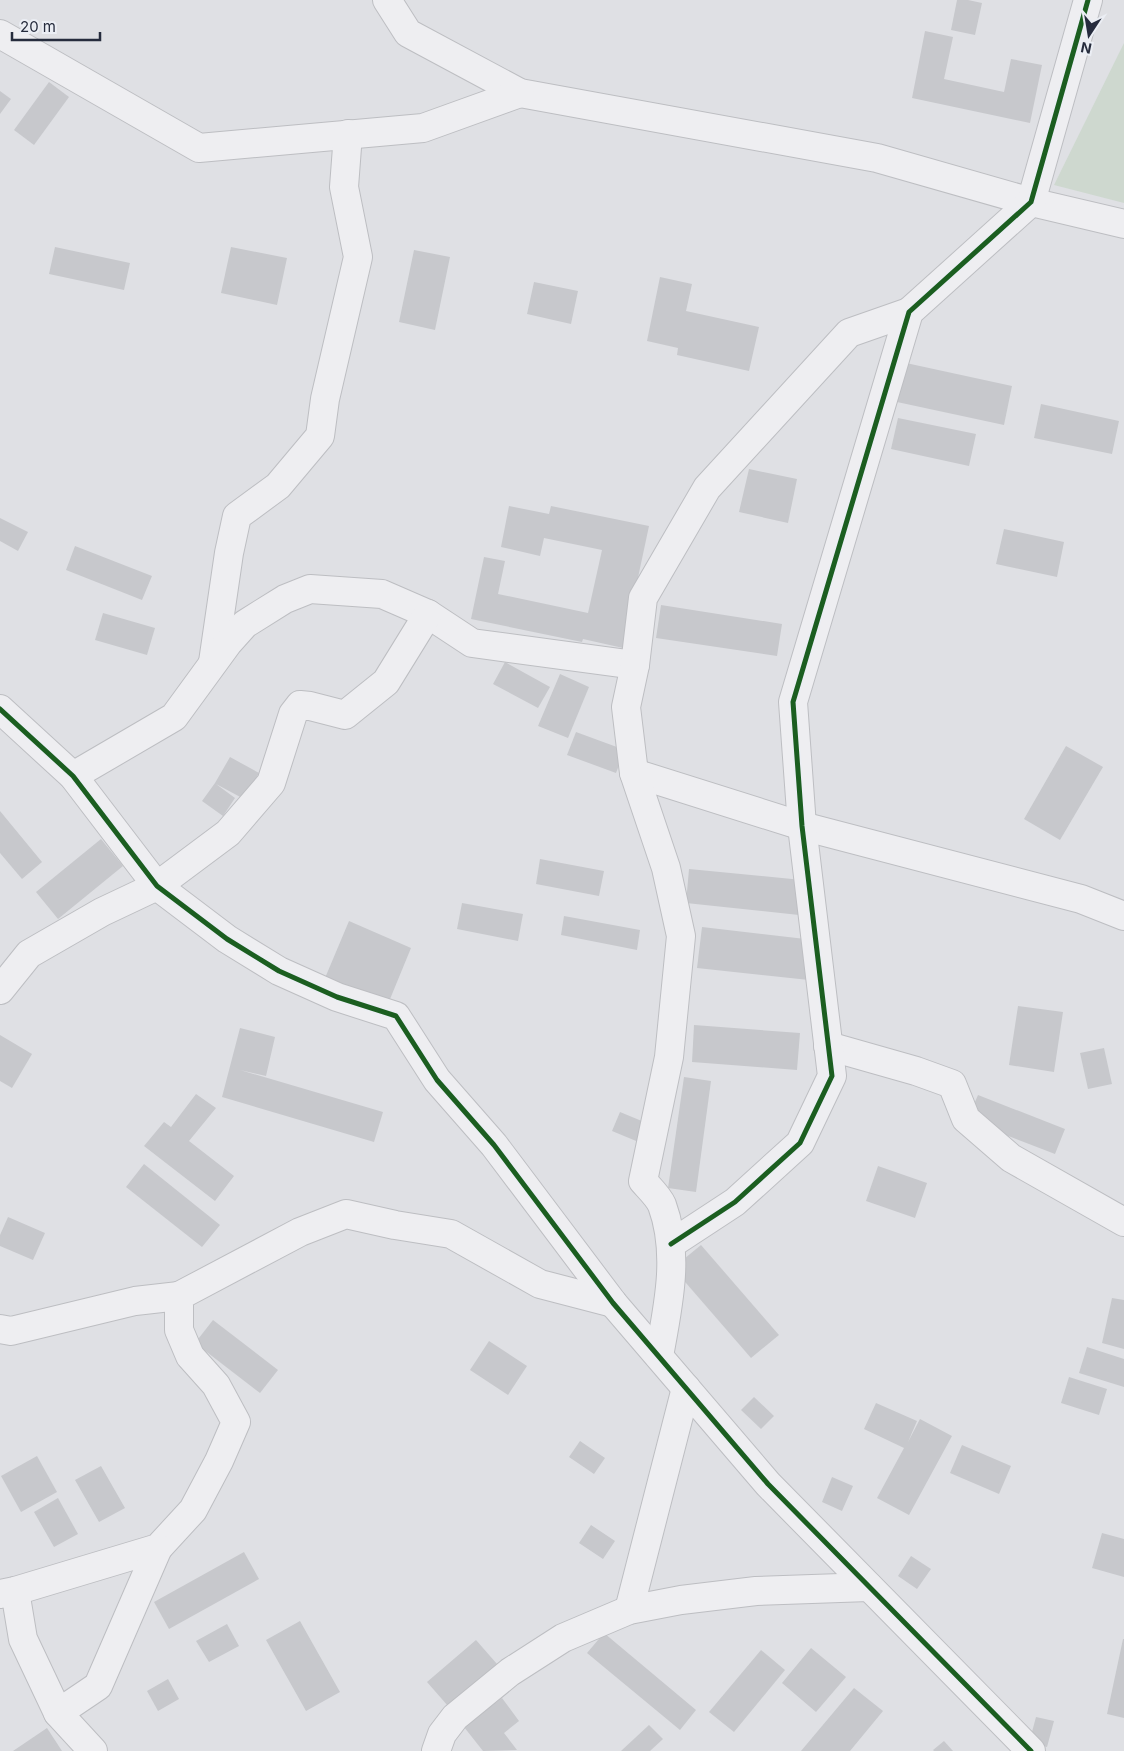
<svg xmlns="http://www.w3.org/2000/svg" width="1124" height="1751" viewBox="0 0 1124 1751" font-family="Inter,sans-serif">
<rect width="100%" height="100%" fill="#dfe0e4"/>
<!-- green -->
<polygon fill="#ced8cf" points="1124,43 1124,203 1054,185"/>
<!-- building -->
<g fill="#c7c8cc">
<polygon points="957,0 968,0 982,3 975,35 951,30"/>
<polygon points="925,31 953,37 944,79 1004,92 1011,59 1042,65 1030,123 912,98"/>
<polygon points="49,82 69,97 34,145 14,130"/>
<polygon points="0,91 11,99 0,114"/>
<polygon points="55,247 130,263 124,290 49,274"/>
<polygon points="231,247 287,258 277,305 221,293"/>
<polygon points="414,250 450,257 435,330 399,322"/>
<polygon points="660,277 692,284 686,311 759,327 749,371 677,355 678,348 647,341"/>
<polygon points="534,282 578,291 571,324 527,314"/>
<polygon points="906,363 1012,386 1004,425 897,402"/>
<polygon points="1041,404 1119,421 1112,454 1034,438"/>
<polygon points="898,418 976,434 969,466 891,449"/>
<polygon points="749,469 797,479 788,523 739,512"/>
<polygon points="509,506 549,514 551,506 649,526 623,648 583,639 582,642 471,619 484,557 505,561 498,594 588,613 602,550 544,538 540,556 501,547"/>
<polygon points="0,518 28,532 18,551 0,541"/>
<polygon points="1004,529 1064,542 1057,577 996,564"/>
<polygon points="75,546 152,576 142,600 66,570"/>
<polygon points="661,605 782,624 777,656 656,638"/>
<polygon points="103,613 155,628 147,655 95,640"/>
<polygon points="505,662 550,687 538,708 493,684"/>
<polygon points="560,674 589,687 568,738 538,726"/>
<polygon points="576,732 625,750 616,773 567,755"/>
<polygon points="1066,746 1103,767 1060,840 1024,819"/>
<polygon points="230,757 259,773 244,799 216,784 235,798 223,816 202,801 215,783"/>
<polygon points="0,811 42,862 22,879 0,853"/>
<polygon points="101,839 123,866 58,919 36,892"/>
<polygon points="540,859 604,871 599,896 536,884"/>
<polygon points="689,869 802,880 799,915 686,903"/>
<polygon points="462,903 523,914 518,941 457,929"/>
<polygon points="564,916 640,930 637,950 561,935"/>
<polygon points="349,921 411,948 388,1004 325,978"/>
<polygon points="702,927 814,940 809,980 697,968"/>
<polygon points="1018,1006 1063,1012 1054,1072 1009,1065"/>
<polygon points="694,1025 800,1033 797,1070 692,1062"/>
<polygon points="240,1028 275,1037 266,1076 240,1070 383,1112 374,1142 222,1097"/>
<polygon points="0,1035 32,1054 12,1088 0,1081"/>
<polygon points="1104,1048 1112,1084 1088,1089 1080,1053"/>
<polygon points="684,1077 711,1081 696,1192 668,1188"/>
<polygon points="196,1094 216,1108 189,1141 234,1176 215,1201 144,1146 164,1122 171,1127"/>
<polygon points="978,1095 1065,1129 1055,1154 967,1120"/>
<polygon points="620,1112 649,1124 641,1143 612,1131"/>
<polygon points="144,1164 220,1225 202,1247 126,1187"/>
<polygon points="878,1166 927,1183 915,1218 866,1201"/>
<polygon points="8,1217 45,1233 33,1260 0,1246 0,1235"/>
<polygon points="701,1245 779,1335 751,1358 673,1268"/>
<polygon points="1112,1298 1124,1300 1124,1349 1102,1343"/>
<polygon points="213,1320 278,1370 260,1393 195,1343"/>
<polygon points="489,1341 527,1366 508,1395 470,1370"/>
<polygon points="1087,1347 1124,1359 1124,1387 1079,1373"/>
<polygon points="1069,1377 1107,1389 1099,1415 1061,1403"/>
<polygon points="754,1397 774,1416 761,1429 741,1410"/>
<polygon points="876,1403 917,1421 908,1442 920,1419 952,1436 909,1515 877,1498 904,1448 864,1429"/>
<polygon points="580,1441 605,1458 594,1474 569,1457"/>
<polygon points="962,1445 1011,1466 999,1494 950,1473"/>
<polygon points="37,1456 57,1492 21,1512 1,1476"/>
<polygon points="101,1466 125,1508 99,1522 75,1480"/>
<polygon points="832,1477 853,1486 842,1511 822,1502"/>
<polygon points="58,1498 78,1534 54,1547 34,1512"/>
<polygon points="591,1525 615,1541 603,1559 579,1543"/>
<polygon points="1102,1533 1124,1539 1124,1577 1092,1568"/>
<polygon points="244,1552 259,1579 169,1629 154,1602"/>
<polygon points="911,1556 931,1569 917,1589 898,1576"/>
<polygon points="300,1621 340,1692 306,1711 266,1640"/>
<polygon points="227,1624 239,1646 209,1662 196,1641"/>
<polygon points="604,1633 696,1710 680,1730 587,1653"/>
<polygon points="1123,1639 1124,1639 1124,1718 1107,1714"/>
<polygon points="476,1640 497,1664 448,1706 427,1682"/>
<polygon points="811,1648 846,1677 816,1712 782,1683"/>
<polygon points="761,1650 785,1670 734,1732 709,1712"/>
<polygon points="168,1679 179,1699 158,1711 147,1691"/>
<polygon points="854,1688 883,1711 850,1751 801,1751"/>
<polygon points="502,1698 519,1721 504,1733 517,1750 483,1751 464,1727"/>
<polygon points="1036,1717 1054,1721 1047,1747 1029,1743"/>
<polygon points="649,1725 663,1739 650,1751 621,1751"/>
<polygon points="47,1728 62,1751 13,1751"/>
<polygon points="944,1741 953,1751 934,1751 933,1750"/>
</g>
<g fill="none" stroke-linecap="round" stroke-linejoin="round">
<!-- minor casing -->
<g stroke="#bdbec2" stroke-width="30">
<g id="minor">
<polyline points="387,0 408,33 520,93 877,158 1031,202 1124,224"/>
<polyline points="0,34 199,148 423,128 520,93"/>
<polyline points="213,662 229,553 237,516 278,486 320,436 325,399 358,257 344,187 348,134"/>
<polyline points="0,709 73,776 157,886 227,939 279,971 337,997 396,1016 437,1080 494,1145 613,1303 768,1484 1031,1751"/>
<polyline points="634,773 802,826 1081,899 1124,916"/>
<polyline points="73,776 174,717 228,643 245,624 285,599 310,589 382,594 428,614 472,643 635,665"/>
<polyline points="0,990 29,954 102,912 157,886 228,833 271,783 293,714 300,705 310,706 345,715 386,682 428,614"/>
<polyline points="828,1046 916,1071 952,1084 966,1119 1011,1158 1124,1222"/>
<polyline points="671,1244 735,1202 800,1143 832,1076 802,826 793,702 909,312 1031,202 1088,0"/>
<polyline points="0,1329 11,1331 135,1301 179,1296"/>
<path d="M659 1356C668 1307 680 1254 662 1205 658 1196 649 1188 643 1181L669 1057 681 936 666 868 634 773 626 707 635 665 643 598 707 488 849 333 909 312"/>
<polyline points="15,1591 23,1639 58,1713 93,1751"/>
<polyline points="0,1594 15,1591 158,1548 193,1510 219,1461 236,1422 216,1385 190,1356 179,1330 179,1296 300,1232 346,1214 395,1225 451,1234 540,1284 613,1303"/>
<polyline points="629,1610 686,1388"/>
<polyline points="58,1713 98,1686 158,1548"/>
<polyline points="436,1751 442,1734 455,1717 510,1672 563,1638 629,1610 681,1600 756,1591 869,1587"/>
</g>
</g>
<!-- minor -->
<use href="#minor" stroke="#eeeef1" stroke-width="28"/>
<!-- cycleway casing -->
<g stroke="#ebeef4" stroke-width="8">
<g id="cycleway">
<polyline points="0,709 73,776 157,886 227,939 279,971 337,997 396,1016 437,1080 494,1145 613,1303 768,1484 1031,1751"/>
<polyline points="671,1244 735,1202 800,1143 832,1076 802,826 793,702 909,312 1031,202 1088,0"/>
</g>
</g>
<!-- cycleway -->
<use href="#cycleway" stroke="#1b5e20" stroke-width="5"/>
</g>
<!-- north arrow -->
<g transform="translate(1089 35) rotate(192)" stroke="#ebeef4" stroke-width="4" paint-order="stroke">
<path d="M0-4L9 19L0 12L-9 19Z" fill="#262c3d"/>
<text y="-8" font-size="14" font-weight="bold" text-anchor="middle" fill="#262c3d">N</text>
</g>
<!-- scale -->
<path d="M12 32v8h88v-8" fill="none" stroke="#262c3d" stroke-width="2.5"/>
<text x="20" y="32" font-size="15" fill="#262c3d" stroke="#ebeef4" stroke-width="4" paint-order="stroke">20 m</text>
</svg>
